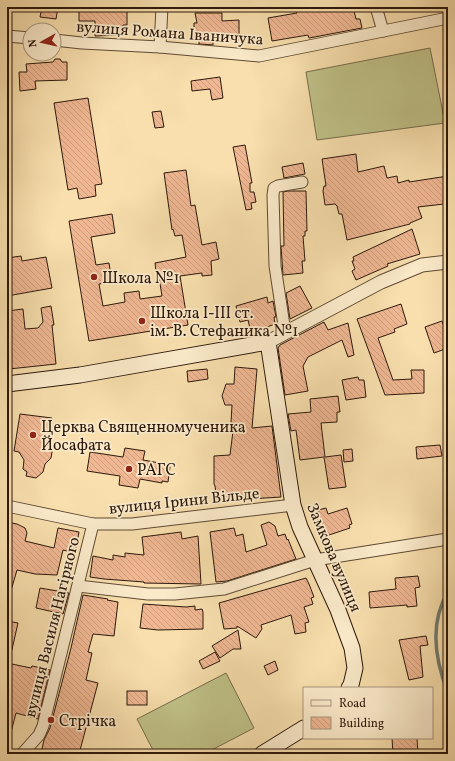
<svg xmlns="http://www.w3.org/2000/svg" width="455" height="761" viewBox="0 0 455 761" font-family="Vollkorn,serif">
<defs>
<pattern id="building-back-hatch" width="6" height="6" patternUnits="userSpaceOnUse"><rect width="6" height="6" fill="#efb792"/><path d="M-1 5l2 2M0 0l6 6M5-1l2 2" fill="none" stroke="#cd9d7d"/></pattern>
</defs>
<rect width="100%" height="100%" fill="#f8dfad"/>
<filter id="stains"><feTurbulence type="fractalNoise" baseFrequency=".005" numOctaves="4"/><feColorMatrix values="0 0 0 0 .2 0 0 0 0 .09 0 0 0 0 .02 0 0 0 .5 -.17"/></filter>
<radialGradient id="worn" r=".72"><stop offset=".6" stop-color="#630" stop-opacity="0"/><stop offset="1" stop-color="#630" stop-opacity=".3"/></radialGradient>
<!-- grass -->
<g fill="#c0c188" stroke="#766c4a">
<polygon points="430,48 445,123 317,140 306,72"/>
<polygon points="226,673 254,728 204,754 155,754 137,719"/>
</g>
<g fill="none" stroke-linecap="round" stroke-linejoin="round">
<!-- stream -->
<path stroke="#707a6e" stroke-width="3.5" d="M448 592C429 623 435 660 448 693"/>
</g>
<!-- building -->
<g fill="url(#building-back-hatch)" stroke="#2c180b">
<polygon points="42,7 58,7 56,19 40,17"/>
<polygon points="95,7 127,7 127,25 123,25 123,35 95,36 95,21 79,21 79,8"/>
<polygon points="295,7 353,7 356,19 360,19 362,28 309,38 308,35 272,41 268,18 297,13"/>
<polygon points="195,13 222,13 222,21 239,20 239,40 213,40 213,45 199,44 199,40 194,40 194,23 197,23"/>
<polygon points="55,59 60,59 62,62 67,62 67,80 35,81 36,89 20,91 19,72 27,72 26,64 53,62"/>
<polygon points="220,77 223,98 212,100 210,89 192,91 191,81"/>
<polygon points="88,98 102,184 95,185 96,196 79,199 77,188 68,190 54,103"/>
<polygon points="161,111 164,127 155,128 152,112"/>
<polygon points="245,145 252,183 250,183 250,192 254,192 256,202 251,203 252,209 246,210 233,147"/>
<polygon points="356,154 358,172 384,166 387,178 397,176 398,183 409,180 409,182 448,176 448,199 443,200 444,204 418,207 422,218 410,223 410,224 347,240 342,214 339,214 337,206 335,204 325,205 323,191 324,186 326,186 322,159"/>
<polygon points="303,163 305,174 284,178 282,167"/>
<polygon points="186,170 191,206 195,205 202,245 216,242 219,259 211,261 212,275 202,276 202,273 180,276 188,325 89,341 69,221 112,214 115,233 91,237 96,265 109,263 112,282 99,284 103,306 125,302 124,293 139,291 140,299 162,296 158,271 156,272 155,263 186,257 182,235 175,236 173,229 172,230 164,173"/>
<polygon points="288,191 306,191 307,231 305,231 305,236 303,236 305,261 302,261 303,273 283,275 281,246 284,246 283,192"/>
<polygon points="412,229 420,254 387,264 388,266 356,280 352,271 355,269 352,261 354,261 353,257"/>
<polygon points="21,256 22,261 46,257 52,288 7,296 7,258"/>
<polygon points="300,286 312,308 290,319 286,293"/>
<polygon points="267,297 268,303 273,301 276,317 274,317 275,324 251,333 248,320 240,322 236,306"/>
<polygon points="401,304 407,324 394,329 395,332 378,338 393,380 412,379 411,370 424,370 424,393 385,395 357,319"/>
<polygon points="51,306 54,325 52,325 56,364 9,369 7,352 7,311 23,309 25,329 38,328 43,322 41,308"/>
<polygon points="442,321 448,339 448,348 434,353 425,327"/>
<polygon points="324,322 328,330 348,323 354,355 348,357 342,340 308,357 303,366 308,391 285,395 278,348 280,345"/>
<polygon points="235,367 257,369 252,428 272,426 281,497 217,501 215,486 214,484 214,456 230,455 234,423 231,423 232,405 225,405 222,396 226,384 234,384"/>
<polygon points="207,369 208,379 188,382 187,371"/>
<polygon points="358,377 359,380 364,380 366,397 346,400 342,380"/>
<polygon points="338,396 340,412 337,412 337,422 321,423 325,457 341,455 346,487 329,489 324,457 300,460 296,430 291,431 288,414 311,412 310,399"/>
<polygon points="20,414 52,418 49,440 53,446 51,458 45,464 43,472 36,478 26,476 27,472 23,469 24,460 19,452 14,451"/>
<polygon points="440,445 442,456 417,459 416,447"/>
<polygon points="125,448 145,451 143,460 165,464 164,466 170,467 168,482 162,481 162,483 140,479 138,488 119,485 120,476 87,471 90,452 123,457"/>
<polygon points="352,449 353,461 344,462 343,450"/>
<polygon points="326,508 328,514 347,508 352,524 349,525 350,528 326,536 324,529 321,530 317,517 320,517 318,510"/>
<polygon points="7,522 17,524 25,528 27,533 25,541 54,548 58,528 79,532 75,553 63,550 57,575 35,574 17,570 10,594 7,594"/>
<polygon points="269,522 275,526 278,536 285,534 287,540 288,539 296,559 227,581 216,582 210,532 234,528 236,536 243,534 246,552 267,545 261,525"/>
<polygon points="181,532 182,539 198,536 201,584 144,583 144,582 104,579 90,577 93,556 113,560 113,555 125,557 125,553 144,555 142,537"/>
<polygon points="418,576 420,587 415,588 417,606 407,607 407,605 370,608 369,592 396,589 395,578"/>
<polygon points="306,578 309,584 314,597 311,598 313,604 304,607 309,622 305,623 306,632 295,634 291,615 261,625 262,629 256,638 237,626 237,628 224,629 219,603"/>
<polygon points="40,588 69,593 63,614 36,608"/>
<polygon points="83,595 108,599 107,600 118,602 114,636 93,634 88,652 92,653 86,680 98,683 79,754 58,754 42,749 44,740 50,728 71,648"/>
<polygon points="143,604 186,607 195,606 195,610 202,609 203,612 203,629 158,630 140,628"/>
<polygon points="7,621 18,623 11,654 7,654"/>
<polygon points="238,630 241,649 233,649 220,658 212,646"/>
<polygon points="426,636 428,645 420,646 423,677 409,680 399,640"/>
<polygon points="215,652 220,661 203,669 199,661"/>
<polygon points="275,661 278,670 268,675 264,666"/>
<polygon points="7,663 31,668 32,666 50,670 38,719 16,713 10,736 7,735"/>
<rect x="127" y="691" width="20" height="14"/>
<polygon points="392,738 417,738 418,754 393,754"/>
</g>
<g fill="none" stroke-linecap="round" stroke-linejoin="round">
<!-- minor casing -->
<g stroke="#5f4a34" stroke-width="13">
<g id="minor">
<polyline points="376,7 383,31"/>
<polyline points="7,36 30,38"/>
<polyline points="54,40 82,43 160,47 259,56 448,18"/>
<polyline points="160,47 162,7"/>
<polyline points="285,332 275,266 273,195 274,188 278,186 302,182"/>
<polyline points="7,506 93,524 132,524 293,505"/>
<polyline points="78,586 148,594 175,594 224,589 315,560 448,539"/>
<polyline points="22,754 39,735 43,726 93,524"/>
</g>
</g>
<!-- tertiary casing -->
<g stroke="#5f4a34" stroke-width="15">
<polyline id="tertiary" points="268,342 381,282 422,265 448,262"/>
</g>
<!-- secondary casing -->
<g stroke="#2c180b" stroke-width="17">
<g id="secondary">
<polyline points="7,384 80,375 268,342 293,505 300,527 338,610 352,648 355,668 351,685 349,688"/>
<polyline points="262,754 304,728"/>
</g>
</g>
<!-- minor -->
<use href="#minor" stroke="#faeaca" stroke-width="11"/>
<!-- tertiary -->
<use href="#tertiary" stroke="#faeaca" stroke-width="13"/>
<!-- secondary -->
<use href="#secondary" stroke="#faeaca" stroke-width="15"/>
</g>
<!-- markers -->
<g fill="#8f2418" stroke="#faeaca" stroke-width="1.5">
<circle cx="94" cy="277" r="4"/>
<circle cx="142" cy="321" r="4"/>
<circle cx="33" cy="435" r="4"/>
<circle cx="129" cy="469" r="4"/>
<circle cx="51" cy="720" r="4"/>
</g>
<g text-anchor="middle" stroke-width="3.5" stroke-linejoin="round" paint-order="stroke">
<!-- street labels -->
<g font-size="16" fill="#2c180b" stroke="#faeaca">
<text transform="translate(170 32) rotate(4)" y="6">вулиця Романа Іваничука</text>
<text transform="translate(184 500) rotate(-6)" y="6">вулиця Ірини Вільде</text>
<text transform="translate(335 557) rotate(67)" y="6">Замкова вулиця</text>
<text transform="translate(51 627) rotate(-76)" y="6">вулиця Василя Нагірного</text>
</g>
<!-- poi labels -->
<g font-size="16" fill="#2c180b" stroke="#faeaca" text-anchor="start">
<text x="102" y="283">Школа №1</text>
<text x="150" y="318">Школа I-III ст.<tspan x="150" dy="18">ім. В. Стефаника №1</tspan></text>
<text x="41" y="432">Церква Священномученика<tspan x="41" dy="18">Йосафата</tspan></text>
<text x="137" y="475">РАГС</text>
<text x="59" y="726">Стрічка</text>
</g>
</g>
<!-- margin -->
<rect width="455" height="761" fill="none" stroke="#f8dfad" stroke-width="24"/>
<rect x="8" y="8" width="439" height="745" fill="none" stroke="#2c180b" stroke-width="2"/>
<rect x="12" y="12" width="431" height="737" fill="none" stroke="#2c180b"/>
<!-- legend -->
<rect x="303" y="687" width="130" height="52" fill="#faeaca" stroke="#a8967e"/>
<rect x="311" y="700" width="20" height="6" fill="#faeaca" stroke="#a8967e"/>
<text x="339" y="707" font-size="12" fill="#2c180b">Road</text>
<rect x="311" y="717" width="20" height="12" fill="url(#building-back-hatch)" stroke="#a8967e"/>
<text x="339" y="727" font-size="12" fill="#2c180b">Building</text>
<!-- north arrow -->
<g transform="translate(42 42) rotate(262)"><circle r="19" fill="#faeaca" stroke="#a8967e"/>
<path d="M0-3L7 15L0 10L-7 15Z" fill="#8f2418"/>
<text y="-6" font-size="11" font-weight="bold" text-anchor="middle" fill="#2c180b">N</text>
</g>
<rect width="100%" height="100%" filter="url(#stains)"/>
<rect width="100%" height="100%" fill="url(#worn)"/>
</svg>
